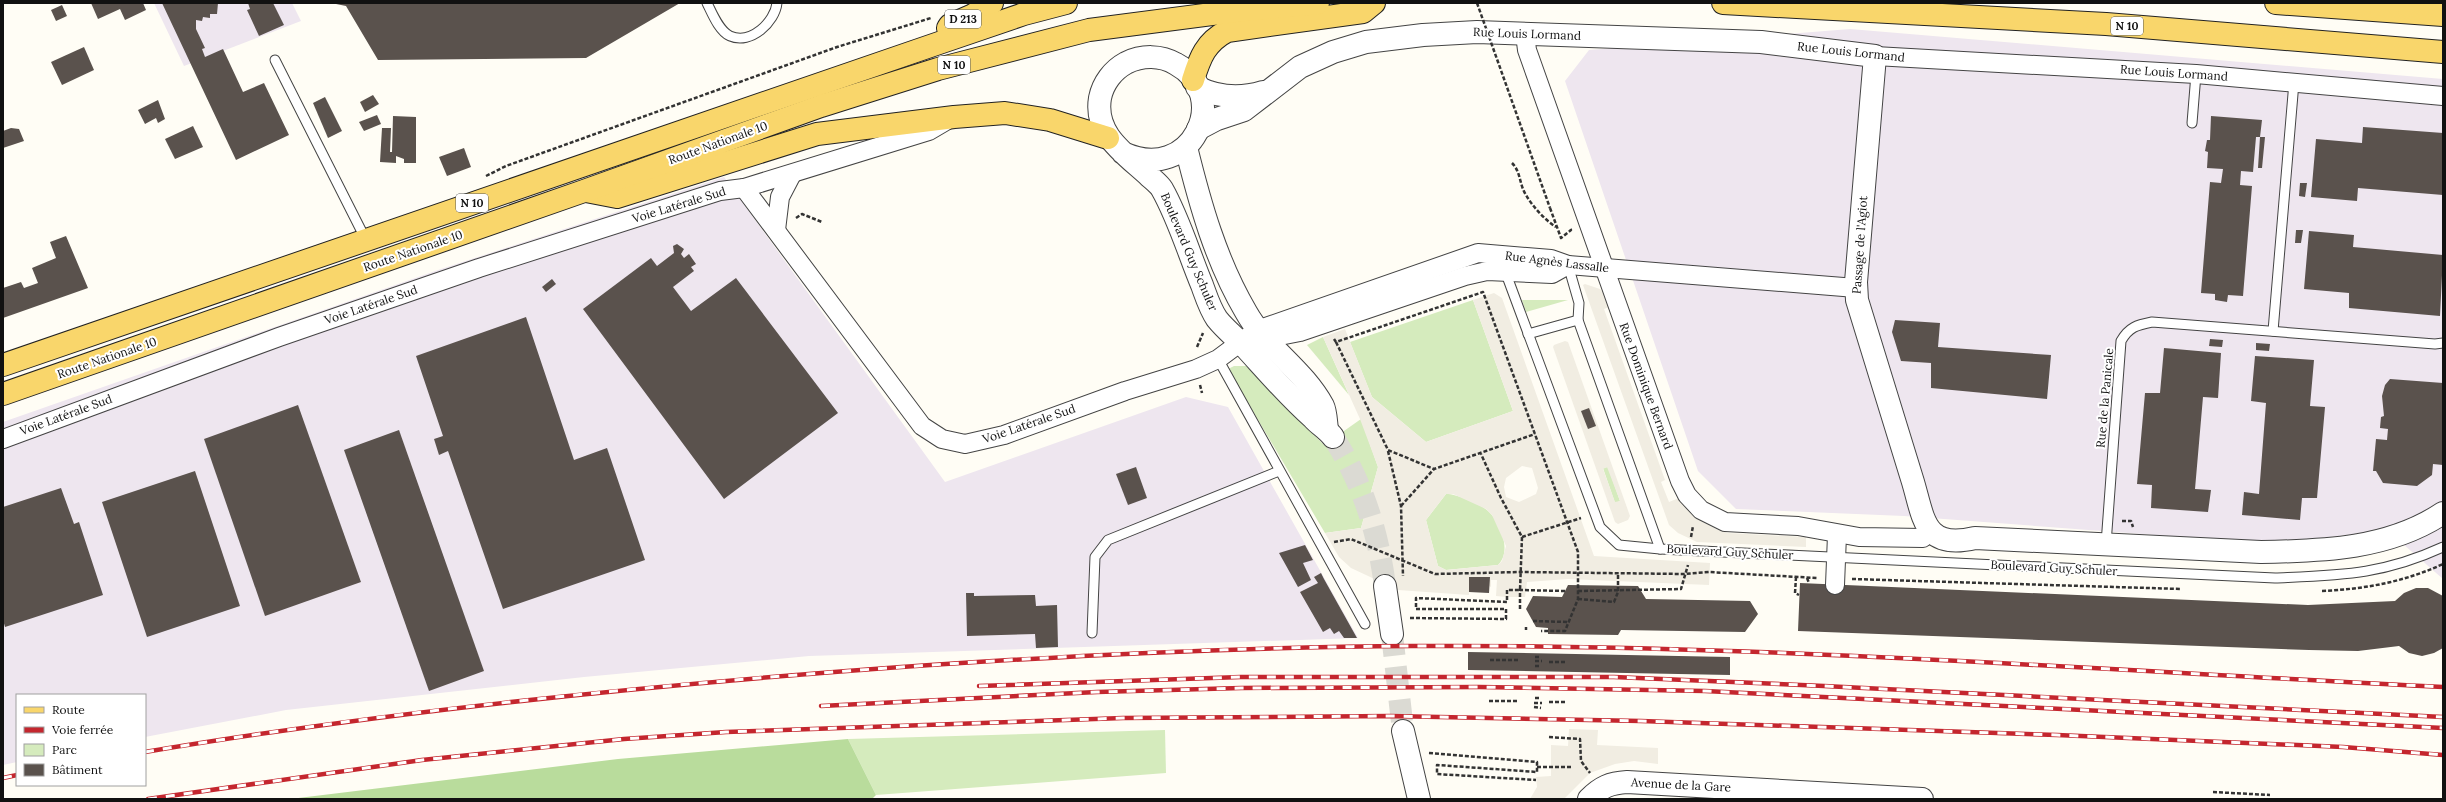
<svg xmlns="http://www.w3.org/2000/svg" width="2446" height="802" viewBox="0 0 2446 802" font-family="Lora,serif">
<rect width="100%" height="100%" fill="#fffdf5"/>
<!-- industrial -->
<g fill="#eee6ef">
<polygon points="154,3 292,3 301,21 184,66"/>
<polygon points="1850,29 2443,79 2443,579 2387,530 2274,544 1904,516 1736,509 1698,471 1565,81 1589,50"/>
<polygon points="724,177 945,482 1186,397 1228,407 1358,638 809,656 584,677 286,710 145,737 145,695 17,695 17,762 3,765 3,422 441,269"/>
</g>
<!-- green -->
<g fill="#d5ebbd">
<polygon points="1473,300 1513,411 1426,442 1372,397 1350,342"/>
<polygon points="1522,300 1568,300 1526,312"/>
<polygon points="1323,337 1349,395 1307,345"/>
<polygon points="1234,366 1246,366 1324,445 1361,419 1378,467 1361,528 1325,533 1228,369"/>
<polygon points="1608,467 1620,501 1615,503 1603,468"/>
<path d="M1446 494C1457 494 1479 503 1488 511 1501 522 1512 552 1498 565L1446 570 1438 566 1426 520Z"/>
<polygon points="1165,730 1166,773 876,795 848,739"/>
</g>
<!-- forest -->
<polygon fill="#b9dc9c" points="848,739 876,795 872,799 290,799 618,759"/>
<!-- plaza -->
<g fill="#f1ede2" fill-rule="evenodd">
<polygon points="1585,284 1600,289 1604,294 1609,307 1604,309 1665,480 1661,482 1669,502 1679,498 1696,518 1718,530 1728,533 1806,537 1806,547 1697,542 1678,533 1669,525 1583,285"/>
<path d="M1494 293 1502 298 1594 556 1710 563 1709 585 1568 579 1527 582 1525 597H1507L1496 596 1497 580H1491V587L1489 586 1469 577V595L1398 590 1351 568 1339 557 1325 533 1361 528 1378 467 1360 419 1323 337 1345 329 1372 397 1426 442 1513 411 1473 300ZM1522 466 1532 468 1538 488 1536 494 1519 502 1506 497 1504 487 1506 478ZM1446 494H1453L1486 509 1492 515 1506 546 1502 561 1498 565 1446 570 1438 566 1426 520Z"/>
<path d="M1565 341 1568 342 1630 516 1628 520 1618 524 1615 522 1553 347 1554 345ZM1607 467 1620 501 1615 502 1603 469Z"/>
<polygon points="1569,729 1598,730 1597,745 1658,748 1658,764 1634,761 1615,764 1590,773 1564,799 1530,799 1537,787 1536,777 1551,776 1551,745 1568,746"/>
</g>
<!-- building -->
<g fill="#5a524d">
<polygon points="91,3 143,3 146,10 125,20 120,9 98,19"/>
<polygon points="162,3 218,3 217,14 210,14 210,18 203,17 202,21 196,20 196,29 205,48 202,49 205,57 223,49 243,92 264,83 289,135 236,160"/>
<polygon points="248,3 273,3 284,25 259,36 247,10 250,9"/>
<polygon points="680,3 586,58 378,60 346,6 336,4"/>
<polygon points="62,5 67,16 56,21 51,10"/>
<polygon points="84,47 94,70 62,85 51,62"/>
<polygon points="373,95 379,104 365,112 360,102"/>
<polygon points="325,97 342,131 328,138 313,103"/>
<polygon points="158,100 165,119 158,123 156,118 145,124 138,110"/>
<polygon points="377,115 381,124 364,131 359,122"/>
<polygon points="393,116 416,117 416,163 404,163 404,159 396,156 396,163 380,162 382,128 391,128 390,152 392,152"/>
<polygon points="2211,116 2262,120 2260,137 2265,137 2262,168 2258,168 2260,137 2256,137 2253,172 2241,171 2240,185 2252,186 2243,296 2228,295 2227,302 2215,300 2215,294 2201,293 2210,182 2221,183 2223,169 2207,168 2208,152 2205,151 2207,140 2210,140"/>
<polygon points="193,126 203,147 175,159 165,139"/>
<polygon points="2363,127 2443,133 2443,195 2358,188 2357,201 2311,197 2316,139 2362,143"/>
<polygon points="11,128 19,129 24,141 3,148 3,131"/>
<polygon points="464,148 471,167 447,176 439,157"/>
<polygon points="2300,183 2307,183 2305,197 2299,196"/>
<polygon points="2296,230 2303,230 2301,243 2295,243"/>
<polygon points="2309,231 2354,235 2353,247 2443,255 2440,316 2349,308 2349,293 2304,289"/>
<polygon points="66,236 88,288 3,318 3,288 21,282 24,288 38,283 32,268 56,258 50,242"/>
<polygon points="677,244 684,249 681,254 684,258 689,254 696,264 691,267 694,271 673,287 691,311 736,278 838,413 724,499 583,309 651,258 657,266 674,253 673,246"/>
<polygon points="552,279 556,284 546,292 542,287"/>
<polygon points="526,317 574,460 607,448 645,560 503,609 448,451 439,455 434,439 443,436 416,356"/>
<polygon points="1895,320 1940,323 1938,347 2051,355 2047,399 1931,388 1931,363 1901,361 1892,332"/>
<polygon points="2210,339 2223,340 2222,347 2209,346"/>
<polygon points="2256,343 2270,344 2269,351 2256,350"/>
<polygon points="2164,348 2221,353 2218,398 2203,397 2195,489 2211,490 2208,512 2151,508 2152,485 2137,484 2145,393 2160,393"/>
<polygon points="2255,356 2314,360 2310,406 2325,407 2317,498 2302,498 2300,520 2242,515 2244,492 2259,494 2266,403 2251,401"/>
<polygon points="2390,379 2443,383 2443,465 2433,464 2432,475 2417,486 2383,483 2376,471 2373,471 2376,439 2387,440 2388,429 2380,428 2381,417 2384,416 2382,396 2385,385"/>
<polygon points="298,405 361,582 265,616 204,439"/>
<polygon points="1589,408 1596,426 1588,429 1581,411"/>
<polygon points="399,430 484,671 429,691 344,450"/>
<polygon points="1136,467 1147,498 1128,505 1116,474"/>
<polygon points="195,471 240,606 147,637 102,502"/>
<polygon points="61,488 74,524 79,522 103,595 5,627 3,620 3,507"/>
<polygon points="1305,545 1313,560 1303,563 1311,580 1298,587 1279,553"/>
<polygon points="1321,573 1324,579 1357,638 1344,638 1339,631 1334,634 1330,628 1323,632 1300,592 1318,583 1314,577"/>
<polygon points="1469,577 1490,577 1489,593 1469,592"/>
<polygon points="1800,583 2308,605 2395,601 2404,593 2416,588 2428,588 2443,596 2443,648 2434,653 2422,656 2409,653 2399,646 2358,651 2309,650 1798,631"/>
<polygon points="1568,585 1638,586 1646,599 1750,601 1758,614 1745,632 1621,630 1618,635 1548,634 1548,628 1536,627 1526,609 1533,596 1562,597"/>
<polygon points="966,593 974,593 974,596 1035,595 1036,606 1057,605 1058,647 1036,648 1035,634 967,636"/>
<polygon points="1468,652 1730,657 1730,675 1468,670"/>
</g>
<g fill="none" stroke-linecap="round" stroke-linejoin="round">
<!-- tertiary-tunnel -->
<g stroke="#dbdad3" stroke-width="22" stroke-dasharray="22 11" stroke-linecap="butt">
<path d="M1333 437C1363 483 1378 532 1385 586"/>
<polyline points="1392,634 1403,731"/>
</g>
<!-- service casing -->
<g stroke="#444" stroke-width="11">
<g id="service">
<path d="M707 3C712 13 719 31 730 36 751 45 775 22 777 3"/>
<polyline points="275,60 366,240"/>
<polyline points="2192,123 2196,74"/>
<polyline points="1568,265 1579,303 1578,320 1660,549"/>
<path d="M1505 271 1600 527 1619 545 1660 549 2275 578C2341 575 2382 575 2443 547"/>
<polyline points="2273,331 2294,82"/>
<polyline points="1528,334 1578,320"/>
<polyline points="1218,359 1365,624"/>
<path d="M2106 544 2121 341C2129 327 2137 325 2152 322L2435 344 2443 343"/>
<polyline points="1092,633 1095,557 1108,540 1279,471"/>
</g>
</g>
<!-- minor casing -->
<g stroke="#444" stroke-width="20">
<g id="minor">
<polyline points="1525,34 1527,50 1680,481 1687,495 1701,510 1725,522 1798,526 1859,537 1923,538 1930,532"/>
<polyline points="1875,56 2196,74 2443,96"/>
<polyline points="744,188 922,426 942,439 965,444 1004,435 1125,391 1196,369 1218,359 1257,330 1478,253 1551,259 1568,265 1856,288"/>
<polyline points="776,230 780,197 792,174"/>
<polyline points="1264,339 1300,332 1465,276 1487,271 1552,274 1568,265"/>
<polyline points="3,439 279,337 479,268 720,191 744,188 929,131 946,121"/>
<polyline points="1835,585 1837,535"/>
</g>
</g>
<!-- tertiary casing -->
<g stroke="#444" stroke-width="24">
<g id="tertiary">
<path d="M1197 87C1219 98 1240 99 1263 92"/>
<path d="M1198 129 1217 119 1244 110 1300 67 1333 52 1366 42 1423 35 1477 32 1761 42 1875 56 1856 282 1857 300 1913 482C1924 519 1924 550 1975 538L2261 552C2324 551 2389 549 2443 513"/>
<path d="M1186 147C1200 204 1216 261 1246 312 1266 348 1303 369 1323 406 1326 412 1326 423 1327 430"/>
<path d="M1123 153C1192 185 1233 95 1176 64 1161 55 1142 55 1126 63 1113 70 1103 83 1100 98 1094 134 1124 153 1148 175 1152 179 1159 184 1162 189 1179 219 1189 254 1202 285 1206 296 1210 309 1217 319 1225 329 1235 337 1244 346 1266 370 1288 396 1313 418 1319 425 1327 429 1333 437"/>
<polyline points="1385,586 1392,634"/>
<polyline points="1403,731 1419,799"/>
<path d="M1589 799C1601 787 1610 783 1627 782L1922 799"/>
</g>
</g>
<!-- primary casing -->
<g stroke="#222" stroke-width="24">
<g id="primary">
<polyline points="1723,3 2106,24 2443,52"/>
<polyline points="2276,3 2443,15"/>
<polyline points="948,28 950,25 973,15 992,3"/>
<path d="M1193 80C1200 57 1206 42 1227 31L1363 12 1374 3"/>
<polyline points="586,191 617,197 817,134 954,117 1005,113 1050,120 1108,138"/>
<polyline points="3,365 942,42 1024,14 1066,3"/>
<polyline points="3,394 584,191 821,106 938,69 1089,30 1235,11 1318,3"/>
</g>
</g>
<!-- path -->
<g stroke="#333" stroke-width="2.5" stroke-dasharray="4 2" stroke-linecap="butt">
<path d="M1512 163C1521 172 1519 184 1526 195 1533 207 1545 220 1556 227"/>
<polyline points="486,176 506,166 837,47 931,18"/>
<polyline points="1550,208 1561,238 1571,230 1570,228"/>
<polyline points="796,218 802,214 822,222"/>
<polyline points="1334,339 1336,342 1483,292 1578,552 1578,599 1565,631 1541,631"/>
<polyline points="1336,342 1388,450 1434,469 1535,434"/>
<polyline points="1197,347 1203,333"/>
<polyline points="1200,385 1202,393"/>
<polyline points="1388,451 1401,506 1403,576"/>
<polyline points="1401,506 1434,469"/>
<polyline points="2122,521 2131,521 2133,527"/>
<polyline points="1522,537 1581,518"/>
<polyline points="1691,537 1693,526"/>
<polyline points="1334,542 1351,539 1435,574 1520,572 1684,574 1709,572 1817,578"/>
<polyline points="1796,577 1795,593 1799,595"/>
<polyline points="1807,578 1809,583"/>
<polyline points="1852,579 2181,589"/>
<polyline points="1578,591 1681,589 1688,565"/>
<path d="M2322 591C2365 589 2404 582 2443 564"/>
<polyline points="1578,599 1614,602 1618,592 1618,573"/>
<polyline points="1520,609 1520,590 1565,591"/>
<polyline points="1410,618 1506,619 1506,609 1416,609 1416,598 1507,602 1507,590 1520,590 1522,537 1501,498 1481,454"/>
<polyline points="1533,621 1568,622"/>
<polyline points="1526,630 1526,627"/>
<polyline points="1535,657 1541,657"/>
<polyline points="1490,660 1519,660"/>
<polyline points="1535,661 1542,661"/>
<polyline points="1549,662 1567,662"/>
<polyline points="1535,666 1541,666"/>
<polyline points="1535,698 1541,698"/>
<polyline points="1489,701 1518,701"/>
<polyline points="1549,702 1566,702"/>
<polyline points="1534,703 1542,703"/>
<polyline points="1534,707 1541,708"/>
<polyline points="1549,737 1580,739 1581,761 1590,773"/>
<polyline points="1429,753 1537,762 1537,772 1437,765 1437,774 1536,780"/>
<polyline points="1537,767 1572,767"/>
<polyline points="2213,792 2270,795"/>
</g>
<!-- service -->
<use href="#service" stroke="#fff" stroke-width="9"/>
<!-- minor -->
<use href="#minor" stroke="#fff" stroke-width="18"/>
<!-- tertiary -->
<use href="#tertiary" stroke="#fff" stroke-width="22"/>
<!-- primary -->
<use href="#primary" stroke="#f9d66b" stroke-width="22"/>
<!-- rail casing -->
<g stroke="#c4262e" stroke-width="4.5">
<g id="rail">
<polyline points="979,686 1241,677 1614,677 1824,686 2443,717"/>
<polyline points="821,706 1097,692 1241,688 1479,687 1705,691 2443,728"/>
<path d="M145 752C377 713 612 689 847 671 1035 657 1224 647 1413 646 1758 644 2099 670 2443 687"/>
<polyline points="3,778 17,775"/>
<polyline points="148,799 422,760 624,739 726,732 1123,718 1390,716 1641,721 2057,735 2343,747 2443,755"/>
</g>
</g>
<!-- rail -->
<use href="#rail" stroke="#fff" stroke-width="3" stroke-dasharray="9" stroke-linecap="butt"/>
<!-- path-bridge -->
<polyline stroke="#333" stroke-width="2.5" stroke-dasharray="4 2" stroke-linecap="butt" points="1477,3 1550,208"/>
</g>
<g text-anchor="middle" stroke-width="4" stroke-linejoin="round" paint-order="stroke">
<!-- shield labels -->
<g fill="#fff" stroke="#585858" stroke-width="1">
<rect x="945" y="10" width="36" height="18" rx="3"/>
<rect x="2111" y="17" width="32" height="18" rx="3"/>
<rect x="938" y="56" width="32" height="18" rx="3"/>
<rect x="456" y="194" width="32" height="18" rx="3"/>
</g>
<g font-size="11" font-weight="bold" fill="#111">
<text x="963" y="23">D 213</text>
<text x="2127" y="30">N 10</text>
<text x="954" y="69">N 10</text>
<text x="472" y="207">N 10</text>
</g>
<!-- street labels -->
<g font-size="12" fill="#111" stroke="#fff">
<text transform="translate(1527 34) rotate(2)" y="4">Rue Louis Lormand</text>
<text transform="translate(1851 52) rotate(6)" y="4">Rue Louis Lormand</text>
<text transform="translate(2174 73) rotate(4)" y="4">Rue Louis Lormand</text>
<text transform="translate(718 143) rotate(-20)" y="4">Route Nationale 10</text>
<text transform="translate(679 205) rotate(-17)" y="4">Voie Latérale Sud</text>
<text transform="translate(1860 245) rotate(-86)" y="4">Passage de l'Agiot</text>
<text transform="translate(413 251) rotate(-19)" y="4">Route Nationale 10</text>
<text transform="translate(1189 252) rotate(67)" y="4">Boulevard Guy Schuler</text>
<text transform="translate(1557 262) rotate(7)" y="4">Rue Agnès Lassalle</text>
<text transform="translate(371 305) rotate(-19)" y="4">Voie Latérale Sud</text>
<text transform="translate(107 358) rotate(-19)" y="4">Route Nationale 10</text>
<text transform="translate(1646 386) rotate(70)" y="4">Rue Dominique Bernard</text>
<text transform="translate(2105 398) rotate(-85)" y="4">Rue de la Panicale</text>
<text transform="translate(66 415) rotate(-20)" y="4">Voie Latérale Sud</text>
<text transform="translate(1029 424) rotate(-19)" y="4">Voie Latérale Sud</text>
<text transform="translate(1730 552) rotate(3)" y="4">Boulevard Guy Schuler</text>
<text transform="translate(2054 568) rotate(3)" y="4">Boulevard Guy Schuler</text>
<text transform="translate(1681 785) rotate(3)" y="4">Avenue de la Gare</text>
</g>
</g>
<!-- border -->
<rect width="2446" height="802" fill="none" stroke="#111111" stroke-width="8"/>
<!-- legend -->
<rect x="16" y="694" width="130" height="92" fill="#ffffff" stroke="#a0a0a0"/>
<rect x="24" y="707" width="20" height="6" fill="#f9d66b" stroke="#a0a0a0"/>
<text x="52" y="714" font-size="12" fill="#111111">Route</text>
<rect x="24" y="727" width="20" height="6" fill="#c4262e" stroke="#a0a0a0"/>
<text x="52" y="734" font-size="12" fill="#111111">Voie ferrée</text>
<rect x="24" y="744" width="20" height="12" fill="#d5ebbd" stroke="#a0a0a0"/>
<text x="52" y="754" font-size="12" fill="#111111">Parc</text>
<rect x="24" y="764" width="20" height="12" fill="#5a524d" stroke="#a0a0a0"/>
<text x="52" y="774" font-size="12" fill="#111111">Bâtiment</text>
</svg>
